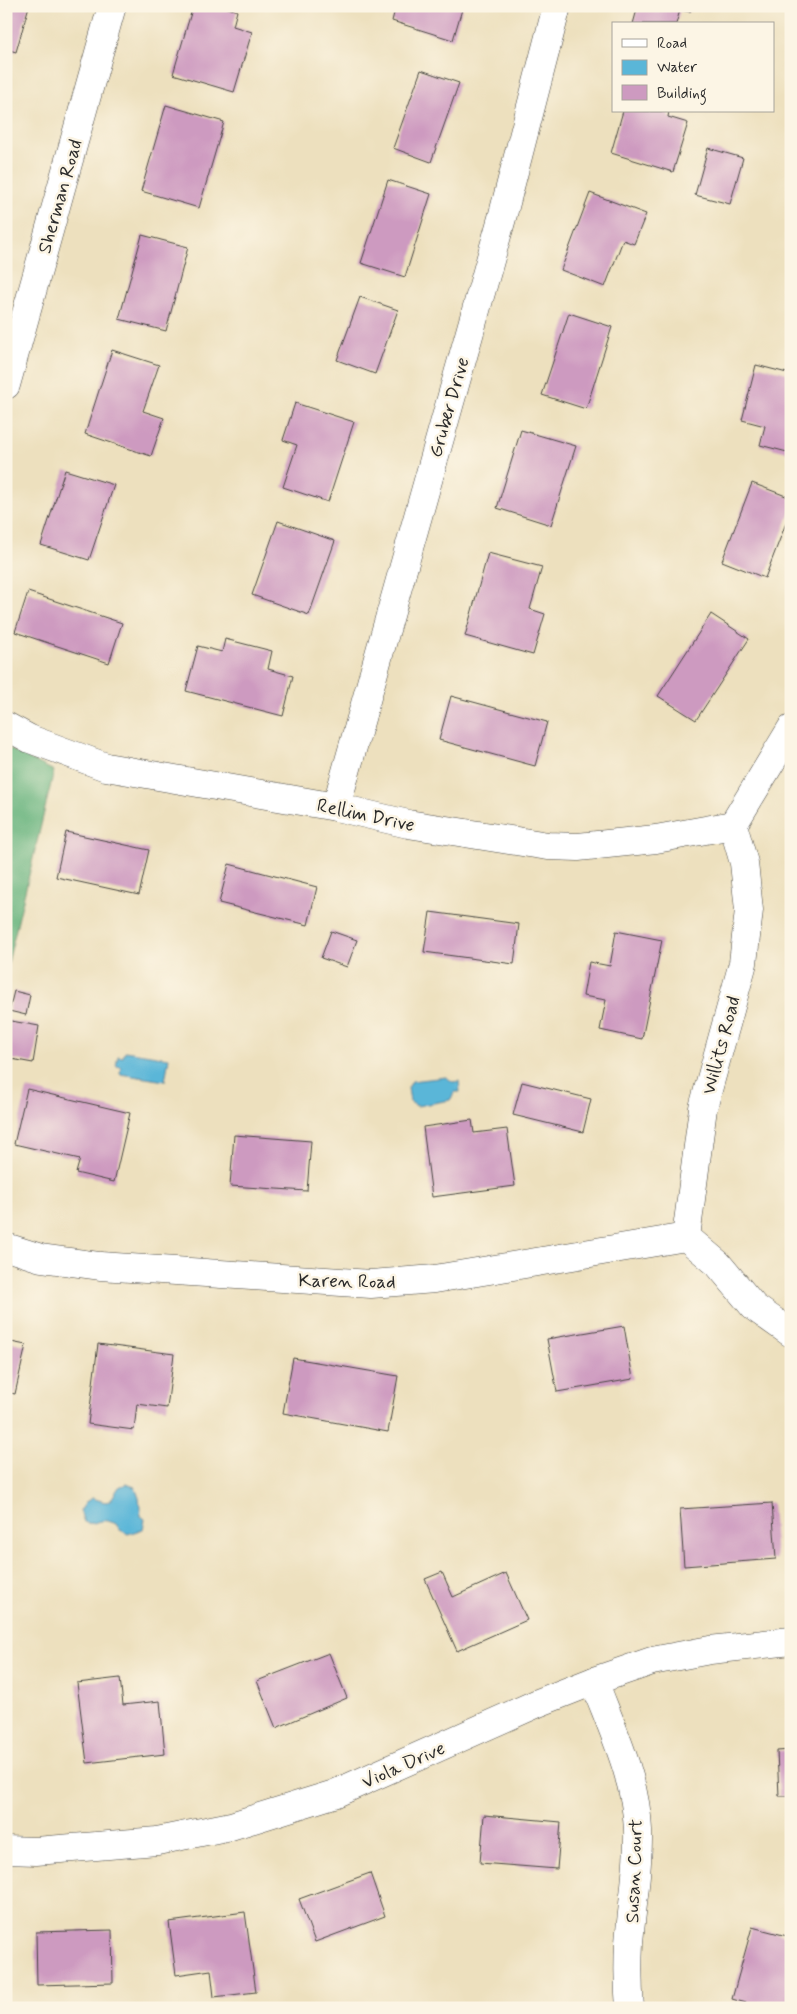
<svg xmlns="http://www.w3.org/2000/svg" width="797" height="2014" viewBox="0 0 797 2014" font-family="Mynerve,sans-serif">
<rect width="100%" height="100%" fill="#fcf5e5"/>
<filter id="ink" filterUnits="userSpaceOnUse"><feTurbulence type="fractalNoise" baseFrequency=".02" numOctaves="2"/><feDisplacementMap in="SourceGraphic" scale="10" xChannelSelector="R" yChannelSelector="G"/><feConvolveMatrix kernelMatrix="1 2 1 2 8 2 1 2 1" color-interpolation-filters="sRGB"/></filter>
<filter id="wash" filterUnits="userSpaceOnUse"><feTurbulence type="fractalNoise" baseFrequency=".0096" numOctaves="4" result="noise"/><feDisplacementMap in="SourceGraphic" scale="20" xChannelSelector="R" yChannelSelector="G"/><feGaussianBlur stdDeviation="1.12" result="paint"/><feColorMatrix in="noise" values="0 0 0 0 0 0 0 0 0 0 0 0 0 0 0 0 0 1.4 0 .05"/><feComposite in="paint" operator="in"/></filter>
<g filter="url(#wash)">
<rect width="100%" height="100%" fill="#ede0be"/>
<!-- forest -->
<polygon fill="#65b27b" stroke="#486e53" points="6,747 54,771 6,971"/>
<!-- water -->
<g fill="#5ab6d8" stroke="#427082">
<polygon points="125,1051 169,1058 165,1081 120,1074 121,1067 116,1066 118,1056 123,1057"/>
<polygon points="446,1077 453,1082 459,1081 460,1092 455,1092 450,1100 417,1106 410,1102 408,1088 412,1081"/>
<path d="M126 1484 135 1487 139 1498 141 1516 145 1519 143 1529 128 1534 120 1530 116 1524C112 1522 106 1520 102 1521 94 1522 92 1525 84 1522L80 1511 87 1501 92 1498 105 1502 110 1501 119 1487Z"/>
</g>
<g id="blocks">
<!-- building -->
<g fill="#cd9ac0">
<polygon points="6,6 29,6 16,52 6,49"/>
<polygon points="193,6 222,6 237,11 233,26 252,32 234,92 173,74"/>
<polygon points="396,6 463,6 453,40 392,21"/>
<polygon points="638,6 692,6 690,12 680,10 676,24 633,24"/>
<polygon points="421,70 459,83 431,162 393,148"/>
<polygon points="166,105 224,122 199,208 141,191"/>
<polygon points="623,111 669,111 668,117 688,123 673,172 611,153"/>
<polygon points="708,148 743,158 730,204 695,195"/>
<polygon points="388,180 431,194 405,277 361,263"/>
<polygon points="590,193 646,214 634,244 623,240 605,287 561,270"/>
<polygon points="142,235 188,247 166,331 119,319"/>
<polygon points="360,297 398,310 375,374 337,360"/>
<polygon points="569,313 612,327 586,409 542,395"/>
<polygon points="112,350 159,365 143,411 164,418 151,456 85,434"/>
<polygon points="756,365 791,374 791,453 760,445 765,426 742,420"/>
<polygon points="295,403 354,422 328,502 283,487 297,445 283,440"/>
<polygon points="521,430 576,446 551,525 497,508"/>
<polygon points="65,470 114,485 89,560 41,545"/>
<polygon points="752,483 791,498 791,510 765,578 722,561"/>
<polygon points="278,521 335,541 309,615 252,595"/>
<polygon points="488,553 542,567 530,609 545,614 533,655 465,636"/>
<polygon points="28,592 122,623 109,663 15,632"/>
<polygon points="711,614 749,639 696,720 658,696"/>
<polygon points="225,639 272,651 268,669 293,676 283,716 186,691 198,646 222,652"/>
<polygon points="451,696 547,722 535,766 439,740"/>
<polygon points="66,832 149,850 139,895 56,877"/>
<polygon points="229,864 317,887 308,925 219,903"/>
<polygon points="430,912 519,924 514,964 424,952"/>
<polygon points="331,931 357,940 347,967 321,958"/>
<polygon points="616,931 662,940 642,1039 600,1030 606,1000 583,996 589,962 610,966"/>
<polygon points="14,991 30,995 26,1015 9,1011"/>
<polygon points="6,1020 39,1026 33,1063 6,1058"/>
<polygon points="522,1082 591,1099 583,1132 513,1115"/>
<polygon points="27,1089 130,1113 114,1182 76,1173 80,1159 14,1144"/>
<polygon points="472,1120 474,1133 507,1129 515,1186 432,1197 423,1127"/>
<polygon points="234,1135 311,1141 307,1191 230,1186"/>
<polygon points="624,1326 633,1379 557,1392 547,1339"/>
<polygon points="6,1341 26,1345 15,1394 6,1392"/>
<polygon points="98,1344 174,1354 167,1408 137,1404 134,1430 88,1424"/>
<polygon points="293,1358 398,1376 388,1432 283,1413"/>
<polygon points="772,1503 776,1559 684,1566 680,1509"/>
<polygon points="442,1572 453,1597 506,1573 527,1620 457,1651 425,1579"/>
<polygon points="329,1653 347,1698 276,1728 257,1681"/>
<polygon points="120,1678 123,1705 160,1701 165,1754 87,1763 77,1683"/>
<polygon points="791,1750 791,1796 779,1796 777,1751"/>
<polygon points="484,1815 561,1822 557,1869 480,1863"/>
<polygon points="370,1873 385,1916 315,1942 299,1899"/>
<polygon points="245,1912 256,1992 214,1997 211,1970 176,1975 169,1922"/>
<polygon points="752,1927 791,1937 791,1976 789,1985 791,1985 791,2008 764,2008 732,1999"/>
<polygon points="112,1930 113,1983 37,1985 36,1932"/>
</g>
</g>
</g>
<g filter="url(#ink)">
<use href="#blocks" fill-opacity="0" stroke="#484641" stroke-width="1"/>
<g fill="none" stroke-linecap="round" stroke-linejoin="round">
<!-- street casing -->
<g stroke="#484641" stroke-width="29">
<g id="street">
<polyline points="6,385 112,6"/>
<polyline points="6,726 30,739 106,767 336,807 408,824 548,846 578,847 656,839 733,825"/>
<polyline points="791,729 733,825 744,863 749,910 743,963 703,1108 686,1237 718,1264 754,1307 791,1333"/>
<polyline points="336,807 502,218 557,6"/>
<polyline points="6,1247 41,1258 100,1266 371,1284 435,1279 686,1237"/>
<path d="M594 1681C612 1729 636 1778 638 1830 639 1868 632 1905 629 1943 628 1964 628 1986 630 2008"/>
<polyline points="6,1850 36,1851 157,1841 231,1826 334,1794 538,1703 594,1681 652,1661 710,1650 791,1641"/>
</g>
</g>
<!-- street -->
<use href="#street" stroke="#fff" stroke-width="28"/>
</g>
</g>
<g text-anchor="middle" stroke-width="5" stroke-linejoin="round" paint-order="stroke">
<!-- street labels -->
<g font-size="19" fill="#2b2b2b" stroke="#fcf5e5">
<text transform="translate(59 196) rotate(-74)" y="7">Sherman Road</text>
<text transform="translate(448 407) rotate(-74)" y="7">Gruber Drive</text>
<text transform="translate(366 814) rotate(12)" y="7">Rellim Drive</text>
<text transform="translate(720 1045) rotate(-75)" y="7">Willits Road</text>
<text transform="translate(347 1280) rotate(1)" y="7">Karen Road</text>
<text transform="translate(403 1764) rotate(-24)" y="7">Viola Drive</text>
<text transform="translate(633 1871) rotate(-88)" y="7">Susan Court</text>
</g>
</g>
<!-- margin -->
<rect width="797" height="2014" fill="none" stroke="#fcf5e5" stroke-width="25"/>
<!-- legend -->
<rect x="612" y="22" width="162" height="90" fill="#fcf5e5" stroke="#a8a49b"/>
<rect x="622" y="39" width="25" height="8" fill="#ffffff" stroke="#a8a49b"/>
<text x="657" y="48" font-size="15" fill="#2b2b2b">Road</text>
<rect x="622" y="60" width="25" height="15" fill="#5ab6d8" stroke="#a8a49b"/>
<text x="657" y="72" font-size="15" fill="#2b2b2b">Water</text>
<rect x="622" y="85" width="25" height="15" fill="#cd9ac0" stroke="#a8a49b"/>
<text x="657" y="98" font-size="15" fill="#2b2b2b">Building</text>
</svg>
